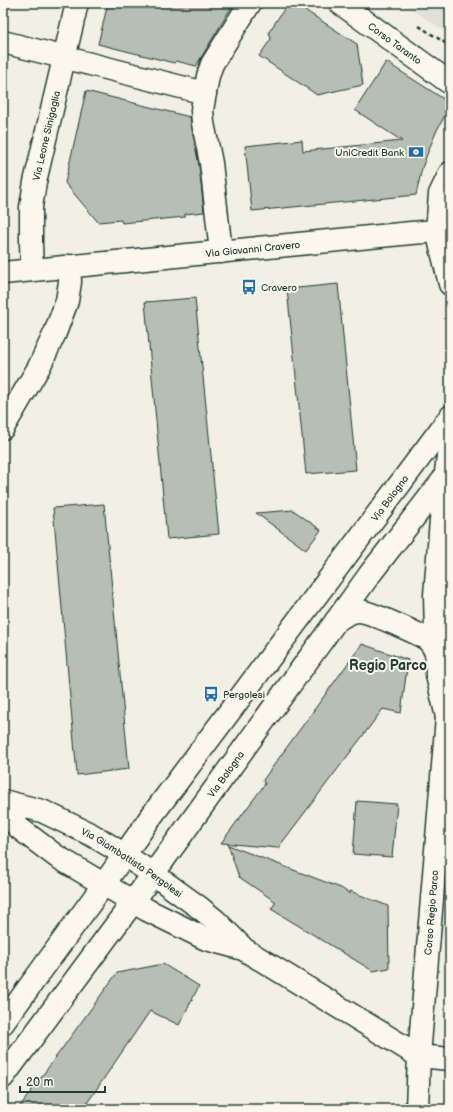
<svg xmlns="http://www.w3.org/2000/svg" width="453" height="1112" viewBox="0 0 453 1112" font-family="'Balsamiq Sans',sans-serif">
<rect width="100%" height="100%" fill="#f2f0e5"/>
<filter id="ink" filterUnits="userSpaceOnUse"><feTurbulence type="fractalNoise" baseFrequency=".025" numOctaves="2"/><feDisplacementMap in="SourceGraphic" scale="8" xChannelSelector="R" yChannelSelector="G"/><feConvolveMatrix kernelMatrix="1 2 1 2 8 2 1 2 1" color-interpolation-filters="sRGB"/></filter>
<g filter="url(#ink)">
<!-- built -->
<polygon fill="#e0e1d6" points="402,3 450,3 450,35"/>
<!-- building -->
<g fill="#b7beb3" stroke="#1f3d34">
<polygon points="108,3 234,3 196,66 176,61 174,63 98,44"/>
<polygon points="288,3 294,3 357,44 363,85 317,95 259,56 271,39 269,32"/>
<polygon points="386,62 450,103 450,106 437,130 429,149 422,168 416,195 252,211 245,146 302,140 303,151 402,141 355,110"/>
<polygon points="86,91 190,117 199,165 204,212 185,214 185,217 122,223 121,220 98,222 65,183"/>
<polygon points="338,284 356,470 306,474 287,289"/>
<polygon points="195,298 219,534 167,539 145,302"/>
<polygon points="104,504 129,769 77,775 53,508"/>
<polygon points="293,510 321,530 306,550 256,513"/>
<polygon points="362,644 408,660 401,713 383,709 278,848 221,843 265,784 263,780"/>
<polygon points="357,801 397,804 392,857 353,854"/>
<polygon points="228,845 341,888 350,894 350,891 388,906 389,968 373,971 271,909 276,902 239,877"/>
<polygon points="163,964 199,986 179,1025 150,1011 83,1109 18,1109 117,973"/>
</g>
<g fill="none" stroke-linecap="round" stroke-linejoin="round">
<!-- minor casing -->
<g stroke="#1f3d34" stroke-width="25">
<g id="minor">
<path id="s1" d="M340 3 450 83"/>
<polyline points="3,42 205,93"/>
<polyline points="450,173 440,194 437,231 450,284"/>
<polyline points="221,252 211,163 203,123 202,110 208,76 212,64 250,3"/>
<path id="s2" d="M32 270 31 243V207L35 182 77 3"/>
<path id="s3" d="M3 273 411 233 437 231 450 227"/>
<polyline points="3,428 39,367 55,333 67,301 70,282 69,266"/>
<path d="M336 621C343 616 350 611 359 611 368 611 420 634 428 640 432 644 434 648 436 653"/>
<polyline points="447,717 437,675 435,595 442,507 450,438"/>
<path id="s4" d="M3 801 42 811 92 835 112 847 153 874 200 908 216 921 245 950 419 1056 450 1059"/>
<polyline points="3,811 19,828 56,856 147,910 206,939 243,949"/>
<path id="s5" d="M417 1109 419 1056 447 717 450 707"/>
</g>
</g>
<!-- major casing -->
<g stroke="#1f3d34" stroke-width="25">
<g id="major">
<path id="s6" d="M3 1023 104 884 150 818 450 417"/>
<path id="s7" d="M3 1077 133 902 370 574 450 471"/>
</g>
</g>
<!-- path -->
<polyline stroke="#1f3d34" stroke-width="2.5" stroke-dasharray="4 3" stroke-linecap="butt" points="419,26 450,46"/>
<!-- minor -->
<use href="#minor" stroke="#fbf7ec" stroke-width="22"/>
<!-- major -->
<use href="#major" stroke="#fbf7ec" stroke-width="22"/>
</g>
</g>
<!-- icons -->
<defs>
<g id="bank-bare" transform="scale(1.2)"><path d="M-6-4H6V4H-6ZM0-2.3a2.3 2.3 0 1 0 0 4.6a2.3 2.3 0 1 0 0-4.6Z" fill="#1f6fb2" stroke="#fbf7ec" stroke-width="2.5" paint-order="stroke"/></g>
<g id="bus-bare" transform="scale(1.2)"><path d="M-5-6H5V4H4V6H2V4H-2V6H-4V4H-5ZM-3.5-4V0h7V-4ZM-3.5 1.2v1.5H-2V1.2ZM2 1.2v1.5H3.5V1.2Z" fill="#1f6fb2" stroke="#fbf7ec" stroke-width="2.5" paint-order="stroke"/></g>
</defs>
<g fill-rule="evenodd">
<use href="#bank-bare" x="416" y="152"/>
<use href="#bus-bare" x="249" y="287"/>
<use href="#bus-bare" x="211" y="694"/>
</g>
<g text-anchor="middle" stroke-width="4" stroke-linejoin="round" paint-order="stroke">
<!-- street labels -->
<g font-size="10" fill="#1f3d34" stroke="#fbf7ec">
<text dy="4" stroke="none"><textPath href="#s1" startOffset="68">Corso Taranto</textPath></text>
<text dy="4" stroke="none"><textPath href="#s2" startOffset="136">Via Leone Sinigaglia</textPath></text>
<text dy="4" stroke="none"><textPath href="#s3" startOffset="251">Via Giovanni Cravero</textPath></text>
<text dy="4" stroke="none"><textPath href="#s6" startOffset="652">Via Bologna</textPath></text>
<text dy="4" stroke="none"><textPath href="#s7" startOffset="376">Via Bologna</textPath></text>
<text dy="4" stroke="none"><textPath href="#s4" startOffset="144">Via Giambattista Pergolesi</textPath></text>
<text dy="4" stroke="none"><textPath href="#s5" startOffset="197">Corso Regio Parco</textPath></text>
</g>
<!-- poi labels -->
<g font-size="10" fill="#1f3d34" stroke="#fbf7ec" text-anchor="start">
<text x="404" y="156" text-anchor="end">UniCredit Bank</text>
<text x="261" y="291">Cravero</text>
<text x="223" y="698">Pergolesi</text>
</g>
<!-- district labels -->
<g font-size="14" font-weight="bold" fill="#1f3d34" stroke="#fbf7ec">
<text x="388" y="670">Regio Parco</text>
</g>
</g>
<!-- margin -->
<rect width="453" height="1112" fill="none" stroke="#fbf7ec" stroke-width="16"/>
<rect x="8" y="8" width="437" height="1096" fill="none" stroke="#1f3d34" stroke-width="1.5" filter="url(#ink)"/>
<!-- scale -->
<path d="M20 1086v6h85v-6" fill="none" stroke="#1f3d34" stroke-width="2"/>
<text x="26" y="1086" font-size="12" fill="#1f3d34" stroke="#fbf7ec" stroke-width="3" paint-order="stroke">20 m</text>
</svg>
